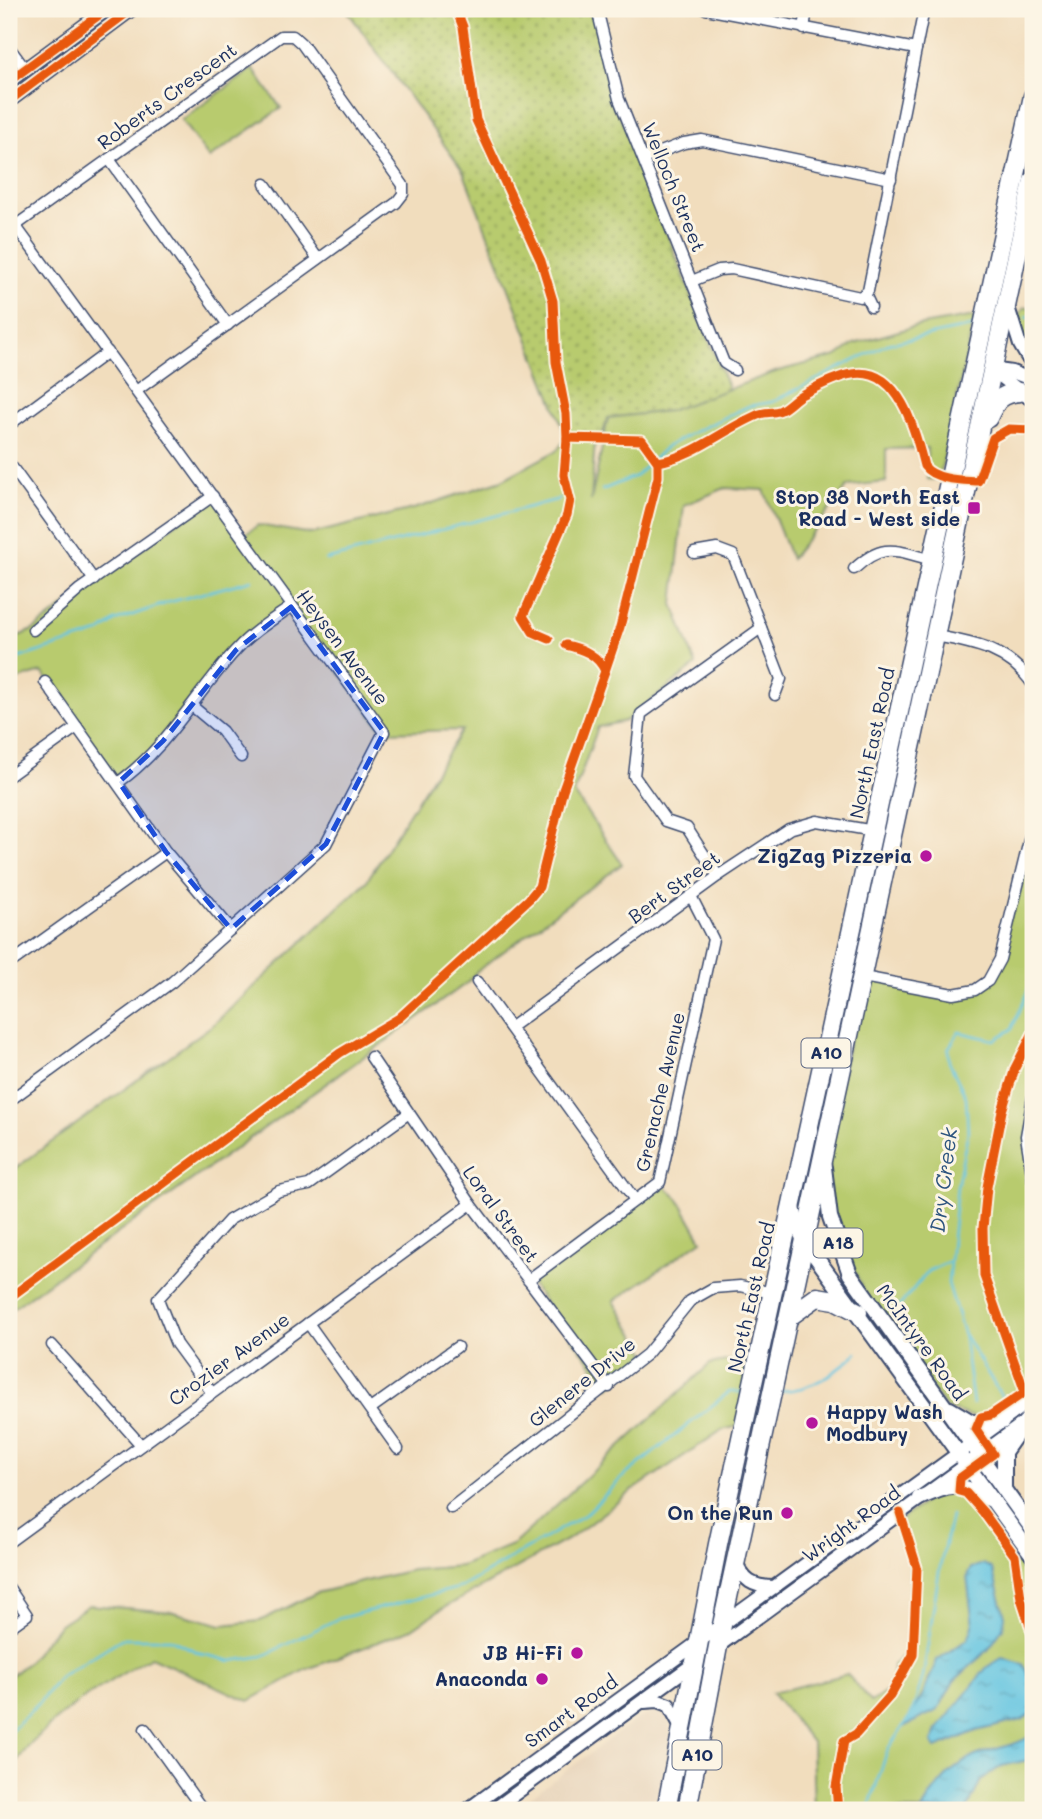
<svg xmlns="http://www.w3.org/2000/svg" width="1042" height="1819" viewBox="0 0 1042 1819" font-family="Mali,sans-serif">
<defs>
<pattern id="grass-dots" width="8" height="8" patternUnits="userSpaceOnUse" patternTransform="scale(1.75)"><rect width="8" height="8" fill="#b8cb6e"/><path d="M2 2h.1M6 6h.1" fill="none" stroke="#95a55e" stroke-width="1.8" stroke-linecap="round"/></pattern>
<pattern id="water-ripples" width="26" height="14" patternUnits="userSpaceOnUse" patternTransform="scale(1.75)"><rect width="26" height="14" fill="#63c5e1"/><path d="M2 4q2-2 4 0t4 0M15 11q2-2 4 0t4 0" fill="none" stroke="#51a0ba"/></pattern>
</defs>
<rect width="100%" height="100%" fill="#fcf5e5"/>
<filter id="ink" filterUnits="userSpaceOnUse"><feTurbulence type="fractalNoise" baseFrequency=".0143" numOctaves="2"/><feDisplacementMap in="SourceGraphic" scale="14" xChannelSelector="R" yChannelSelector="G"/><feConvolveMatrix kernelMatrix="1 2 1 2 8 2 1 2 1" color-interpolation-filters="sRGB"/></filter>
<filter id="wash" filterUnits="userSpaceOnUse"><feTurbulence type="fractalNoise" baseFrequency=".00686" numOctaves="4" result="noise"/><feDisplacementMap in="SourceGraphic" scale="28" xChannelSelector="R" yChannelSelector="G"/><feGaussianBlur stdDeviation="1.57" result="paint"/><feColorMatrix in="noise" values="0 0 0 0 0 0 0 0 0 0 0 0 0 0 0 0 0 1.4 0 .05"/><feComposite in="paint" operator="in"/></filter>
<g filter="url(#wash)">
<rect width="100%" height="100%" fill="#f1ddbd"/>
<!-- built -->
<polygon fill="#e5d0b6" points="659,1711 668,1717 671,1740 657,1810 513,1810 638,1718"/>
<!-- grass -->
<polygon fill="url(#grass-dots)" stroke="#6a7d66" stroke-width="2" points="346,9 592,9 609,88 729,390 669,411 608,418 601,438 567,438 463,171"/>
<!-- green -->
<g fill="#b8cb6e" stroke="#6a7d66" stroke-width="2">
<polygon points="253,69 281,108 209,158 181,120"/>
<polygon points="1033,307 1033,367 1012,325 1024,308"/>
<polygon points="975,316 939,480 927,479 927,448 886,449 886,482 848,486 791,559 764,490 725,488 684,505 673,604 696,665 625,721 598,727 574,793 622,864 477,971 468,982 9,1311 9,1173 214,1024 366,882 462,730 384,732 291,607 236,650 134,771 119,782 42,672 9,682 9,640 33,630 213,496 242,537 258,525 311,534 417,508 502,480 556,451 567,438 595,439 591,501 608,418 669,411 778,371 837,356 854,344 916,326"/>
<polygon points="1033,821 1033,1107 1026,1141 1033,1168 1033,1400 992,1423 946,1408 867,1299 829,1213 823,1158 863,977 960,994 994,974"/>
<polygon points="660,1182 678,1198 702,1240 614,1301 647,1354 609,1387 528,1280"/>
<path d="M759 1355 744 1425 722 1430 632 1491 572 1537 438 1611 412 1629 305 1670 249 1701 151 1657C97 1688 44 1719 9 1772V1677L26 1664 59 1625 89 1605 173 1612 222 1625 260 1621 316 1593 412 1570 461 1566 514 1544 710 1364Z"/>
<polygon points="942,1489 993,1501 1033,1557 1033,1810 814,1810 812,1742 772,1693 847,1674 871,1702 892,1688 893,1665 910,1650 910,1566 899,1521"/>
</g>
<!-- water -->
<g fill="url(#water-ripples)" stroke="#3f7aa0" stroke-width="2">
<polygon points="983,1564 992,1569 1005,1616 1003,1628 988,1650 954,1681 938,1710 903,1727 923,1694 937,1660 968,1639 973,1626 967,1576 971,1568"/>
<polygon points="1002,1658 1023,1664 1033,1681 1033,1712 1022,1720 976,1731 936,1748 932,1742 937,1730 987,1667"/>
<path d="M1033 1734V1759L1002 1766 981 1780 967 1810H922C937 1783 956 1761 986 1752 1003 1746 1019 1745 1033 1734Z"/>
</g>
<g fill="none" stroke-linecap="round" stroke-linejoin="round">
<!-- stream -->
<g stroke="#63c5e1" stroke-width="2.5">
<polyline points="1026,317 1033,316"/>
<polyline points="602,490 636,476 666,447 694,432 749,406 772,402 887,344 975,326"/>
<polyline points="326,560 560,499"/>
<polyline points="9,661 99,633 115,621 170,602 252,580"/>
<polyline points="893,1314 928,1271 950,1261"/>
<polyline points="964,1334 1002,1397"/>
<path d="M780 1391C811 1391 835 1373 857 1353"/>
<polyline points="973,1404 963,1332 948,1283 957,1186 968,1132 966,1097 949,1062 948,1049 959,1032 994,1040 1012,1029 1033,979"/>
<polyline points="9,1732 38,1704 61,1676 121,1639 170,1639 202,1654 231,1661 263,1656 337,1619 462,1587 586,1514 623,1477 729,1392 745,1392"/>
<polyline points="868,1810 888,1749 912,1713 923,1677 939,1572 951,1515"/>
</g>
</g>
</g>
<g filter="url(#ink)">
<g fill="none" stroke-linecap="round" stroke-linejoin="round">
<!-- street casing -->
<g stroke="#3b496c" stroke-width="13">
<g id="street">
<polyline points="597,9 619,99 724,363 735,370"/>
<polyline points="706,9 916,49"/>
<polyline points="804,29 807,9"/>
<polyline points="9,47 25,69"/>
<polyline points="645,158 684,143 702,140 891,179"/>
<polyline points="109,159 228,325"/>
<polyline points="265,184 318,259"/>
<polyline points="9,217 384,732 326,844 172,982 9,1101"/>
<polyline points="15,226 281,36 293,36 302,44 403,185 403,194 396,203 136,391"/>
<polyline points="692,281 719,270 732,269 860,297 868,291 924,9"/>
<polyline points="865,294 871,307"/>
<polyline points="9,425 108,352"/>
<polyline points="9,463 94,580"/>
<polyline points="694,553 717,549 733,555 781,679 775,695"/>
<path d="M854 569C884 541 896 551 933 560"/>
<polyline points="33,630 80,589 213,496"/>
<path d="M936 636C975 643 1010 650 1033 685"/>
<polyline points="45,682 166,852 231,929"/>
<polyline points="192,706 222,731 241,757"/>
<polyline points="9,776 77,727"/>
<path d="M119 782C168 747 196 693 236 650 252 632 272 620 291 607"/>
<polyline points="718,876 687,828 666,821 634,776 641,714 761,628"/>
<polyline points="9,964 166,852"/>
<polyline points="863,977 953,994 975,990 988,981 1000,959 1033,824"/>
<polyline points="477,982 635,1200"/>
<polyline points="511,1027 718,876 789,829 817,821 874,831"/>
<polyline points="371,1057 471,1204 609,1387"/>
<polyline points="1033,1097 1026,1136 1033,1181"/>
<polyline points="528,1280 660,1182 713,939 691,896"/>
<polyline points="308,1323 398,1449"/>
<polyline points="52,1345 141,1445"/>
<polyline points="212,1393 176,1344 158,1299 229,1220 279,1191 309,1185 409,1113"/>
<polyline points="370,1409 457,1347"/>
<polyline points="451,1508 647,1354 690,1301 713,1288 740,1286 773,1293"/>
<polyline points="9,1542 471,1204"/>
<polyline points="9,1588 27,1615 9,1628"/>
<polyline points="145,1729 203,1810"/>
</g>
</g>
<!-- secondary casing -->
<g stroke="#3b496c" stroke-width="16">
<g id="secondary">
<polyline points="9,81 107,9"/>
<polyline points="9,101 132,9"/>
<polyline points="1008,307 1020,345 1033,367"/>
<polyline points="991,369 1033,401"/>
<polyline points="991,369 1012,372 1033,380"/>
<path d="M736 1561C743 1581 753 1587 774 1587"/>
<polyline points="717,1647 1033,1416"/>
<polyline points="644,1702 658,1701 669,1705 681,1727"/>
<polyline points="467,1810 1033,1399"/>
<polyline points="493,1810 696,1662"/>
</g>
</g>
<!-- primary casing -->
<g stroke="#3b496c" stroke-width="18">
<g id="primary">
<polyline points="824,1167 830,1217 850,1274 1033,1530"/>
<polyline points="793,1207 797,1226 805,1242 1033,1556"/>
<polyline points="950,1409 972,1422 1002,1422"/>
<polyline points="1004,1488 1004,1452 1025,1422"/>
<path d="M919 1498C950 1485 959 1481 989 1499"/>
</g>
</g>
<!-- highway casing -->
<g stroke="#3b496c" stroke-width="21">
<g id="highway">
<path d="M988 418C995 402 1001 393 1020 392"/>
<polyline points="789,1317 817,1297 835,1300 858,1312"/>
<polyline points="666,1810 718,1544 1033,96"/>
<polyline points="687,1810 722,1625 1033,181"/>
</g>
</g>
<!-- street -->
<use href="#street" stroke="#fff" stroke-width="10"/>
<!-- secondary -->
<use href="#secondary" stroke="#fff" stroke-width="12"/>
<!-- primary -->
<use href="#primary" stroke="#fff" stroke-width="14"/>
<!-- highway -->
<use href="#highway" stroke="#fff" stroke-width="18"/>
<!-- cycleway casing -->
<g stroke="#fcf5e5" stroke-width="13">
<g id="cycleway">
<polyline points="456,9 463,27 476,120 541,261 553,301 556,362 566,414 567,438 642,440 658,462 658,477 620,627 605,671"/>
<polyline points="9,81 107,9"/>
<polyline points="9,101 132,9"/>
<path d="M658 462C695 456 725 428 760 414 766 412 775 413 781 410 789 406 795 398 803 394 816 387 837 376 852 374 900 365 916 434 924 466 934 480 962 480 978 481L993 438 1009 429 1033 430"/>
<polyline points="549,639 533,632 523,616 567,515 570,500 564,475 567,438"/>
<polyline points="1033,1033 1015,1068 1002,1111 987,1187 983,1228 984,1276 1025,1392 991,1415 981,1417 976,1429 993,1454 960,1478 959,1491 966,1493 983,1512 1015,1556 1021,1598 1033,1635"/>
<path d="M9 1298 340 1053 399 1018 529 899 539 887 563 790 605 671C598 655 583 649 566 645"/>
<polyline points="838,1810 836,1787 844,1741 856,1734 890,1696 913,1655 917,1567 900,1513"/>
</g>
</g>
<!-- cycleway -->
<use href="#cycleway" stroke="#e8590c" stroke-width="9"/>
</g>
</g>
<!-- marked area -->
<path fill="#1d4ed8" fill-opacity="0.2" stroke="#1d4ed8" stroke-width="5" stroke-dasharray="14 9" stroke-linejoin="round" d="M291 607 384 732 326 844 231 929 166 852 119 782 163 741 236 650Z"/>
<!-- markers -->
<g fill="#b5179e" stroke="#fcf5e5" stroke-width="2.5">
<rect x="967" y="501" width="14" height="14" rx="3.5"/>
<circle cx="926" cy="856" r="7"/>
<circle cx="812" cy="1423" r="7"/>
<circle cx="787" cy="1513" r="7"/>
<circle cx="577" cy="1653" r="7"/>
<circle cx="542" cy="1679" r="7"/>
</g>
<g text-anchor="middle" stroke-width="6" stroke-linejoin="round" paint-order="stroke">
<!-- shield labels -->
<g fill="#fcf5e5" stroke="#5e6a86" stroke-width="2">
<rect x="801.5" y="1038.5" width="49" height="29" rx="5"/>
<rect x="813.5" y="1228.5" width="49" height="29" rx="5"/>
<rect x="672.5" y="1740.5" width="49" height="29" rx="5"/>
</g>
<g font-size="18" font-weight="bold" fill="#1b2f5e">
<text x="826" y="1059">A10</text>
<text x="838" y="1249">A18</text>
<text x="697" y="1761">A10</text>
</g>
<!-- street labels -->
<g font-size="19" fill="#1b2f5e" stroke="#fcf5e5">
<text transform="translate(167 96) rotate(-36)" y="7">Roberts Crescent</text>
<text transform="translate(674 187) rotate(68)" y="7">Welloch Street</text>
<text transform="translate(343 647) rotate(53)" y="7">Heysen Avenue</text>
<text transform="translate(872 743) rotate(-78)" y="7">North East Road</text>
<text transform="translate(674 887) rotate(-36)" y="7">Bert Street</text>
<text transform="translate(660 1092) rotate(-77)" y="7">Grenache Avenue</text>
<text transform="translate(501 1214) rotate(54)" y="7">Loral Street</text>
<text transform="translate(751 1297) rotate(-77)" y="7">North East Road</text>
<text transform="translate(922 1342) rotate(54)" y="7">McIntyre Road</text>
<text transform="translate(229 1359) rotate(-36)" y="7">Crozier Avenue</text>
<text transform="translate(582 1382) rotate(-39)" y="7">Glenere Drive</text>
<text transform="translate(851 1524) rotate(-36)" y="7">Wright Road</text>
<text transform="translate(571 1711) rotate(-36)" y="7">Smart Road</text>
</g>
<!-- poi labels -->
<g font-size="19" font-weight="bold" fill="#1b2f5e" stroke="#fcf5e5" text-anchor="end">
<text x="960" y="504">Stop 38 North East<tspan x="960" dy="22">Road - West side</tspan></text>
<text x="912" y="863">ZigZag Pizzeria</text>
<text x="826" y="1419" text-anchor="start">Happy Wash<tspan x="826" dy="22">Modbury</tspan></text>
<text x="773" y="1520">On the Run</text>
<text x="563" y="1660">JB Hi-Fi</text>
<text x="528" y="1686">Anaconda</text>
</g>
<!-- water labels -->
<g font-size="21" font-style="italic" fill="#2d547f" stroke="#fcf5e5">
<text transform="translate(944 1180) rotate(-83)" y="7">Dry Creek</text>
</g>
</g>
<!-- margin -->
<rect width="1042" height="1819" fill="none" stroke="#fcf5e5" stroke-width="35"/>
</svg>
